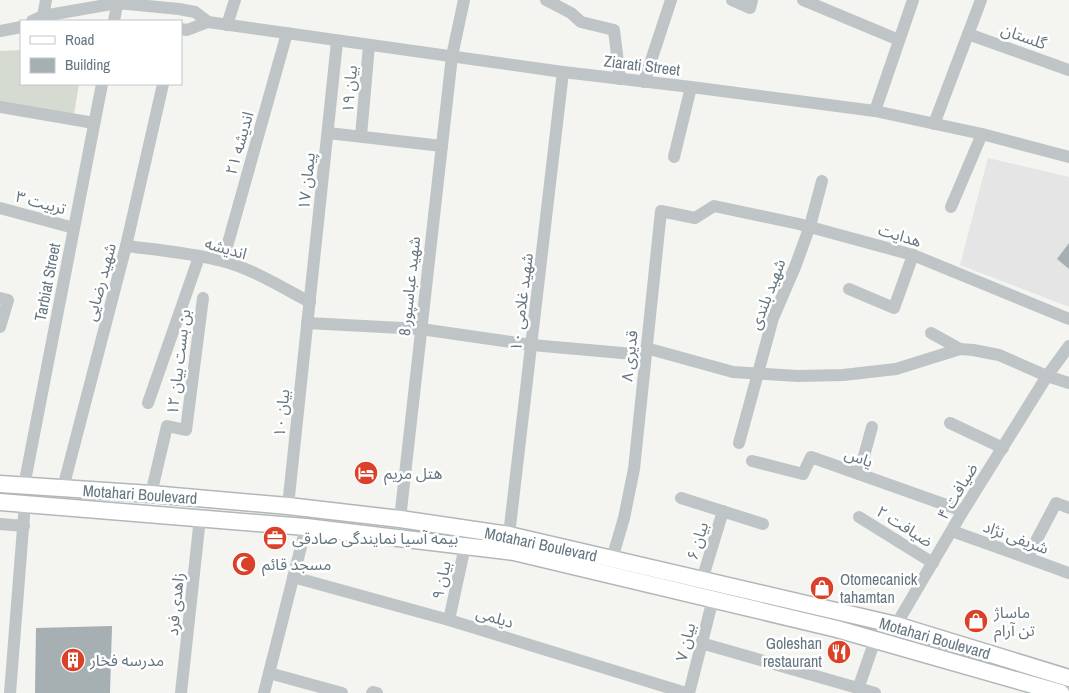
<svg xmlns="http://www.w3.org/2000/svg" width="1069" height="693" viewBox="0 0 1069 693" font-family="'Archivo Narrow','Noto Sans Arabic',sans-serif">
<rect width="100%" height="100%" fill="#f4f4f0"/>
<!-- built -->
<polygon fill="#e4e5e4" points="988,158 1069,177 1069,307 960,265"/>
<!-- green -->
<polygon fill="#d6dbd1" points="21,50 21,84 79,84 73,120 0,107 0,51"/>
<!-- building -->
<g fill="#a6afb2">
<polygon points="1069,243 1069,269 1057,259"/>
<polygon points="112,626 110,693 35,693 36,628"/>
</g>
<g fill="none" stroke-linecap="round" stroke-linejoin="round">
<!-- major casing -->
<g stroke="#b2b7ba" stroke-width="19">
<g id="major">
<polyline points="0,484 151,494 288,506 400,519 509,535 896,625 1069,678"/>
<polyline points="0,502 306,527 514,552 837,629 1061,693"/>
</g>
</g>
<!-- minor -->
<g stroke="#bfc4c6" stroke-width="12">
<polyline points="546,0 571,13 581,22 614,30 620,79"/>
<polyline points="732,0 750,8 752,0"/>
<polyline points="803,0 899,40"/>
<polyline points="43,16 46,0"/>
<polyline points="32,21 43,16 117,3 179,9 195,12 208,22"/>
<polyline points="114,21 118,0"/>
<polyline points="227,25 235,0"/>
<polyline points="181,29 187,30 208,22 563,72 691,87 875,111 982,134 1069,157"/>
<polyline points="0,31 21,27"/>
<polyline points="968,34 1069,70"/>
<polyline points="644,82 671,0"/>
<polyline points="0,107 94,123"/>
<polyline points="875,111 913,0"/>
<polyline points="934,124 981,0"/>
<polyline points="328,133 442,146"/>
<polyline points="361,136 369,45"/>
<polyline points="674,157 691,87"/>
<polyline points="951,207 982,134"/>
<polyline points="0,208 74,228"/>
<path d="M126 246C158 250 191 253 222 261 253 269 281 287 310 302"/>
<polyline points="223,261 287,33"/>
<polyline points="849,289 894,308 913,255"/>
<polyline points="0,298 8,300 0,327"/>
<polyline points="307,323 421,329 532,345 645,355"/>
<polyline points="931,333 960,349"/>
<polyline points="646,348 733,372 798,376 843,375 896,369 960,349 973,350 999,355 1047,376 1069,383"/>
<polyline points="148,403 199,257"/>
<polyline points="950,423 1003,448"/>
<polyline points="739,443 773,318 795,267 810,226 822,181"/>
<polyline points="752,461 803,474 811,457 963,511"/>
<polyline points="859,474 872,427"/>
<polyline points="24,486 102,84"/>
<polyline points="63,488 126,246 163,84"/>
<polyline points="151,494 167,426 186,430 203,298"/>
<polyline points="681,498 763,524"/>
<polyline points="288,506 337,42"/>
<polyline points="859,517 933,563"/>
<polyline points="400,519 452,56 464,0"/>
<polyline points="0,524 24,526"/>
<polyline points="952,531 1069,573"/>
<polyline points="509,535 563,72"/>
<polyline points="1027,558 1056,503 1069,508"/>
<polyline points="612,559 624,518 634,469 661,211 695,218 714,206 799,224 913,255 1069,319"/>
<polyline points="293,577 449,620 686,693"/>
<polyline points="702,580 723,511"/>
<polyline points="449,620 465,546"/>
<polyline points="896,625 963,511 1047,376 1069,346"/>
<polyline points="701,643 875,693"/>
<polyline points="269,673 342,693"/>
<polyline points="858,689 875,640"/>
<polyline points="10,693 25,503"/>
<polyline points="181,693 200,518"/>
<polyline points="264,693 306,527"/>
<polyline points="372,693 373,692 377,693"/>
<polyline points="689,693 713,599"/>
</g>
<!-- major -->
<use href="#major" stroke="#fff" stroke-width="16"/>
</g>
<!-- icons -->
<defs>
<g id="hotel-disc" transform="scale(1.25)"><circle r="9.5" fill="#db4029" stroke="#fff"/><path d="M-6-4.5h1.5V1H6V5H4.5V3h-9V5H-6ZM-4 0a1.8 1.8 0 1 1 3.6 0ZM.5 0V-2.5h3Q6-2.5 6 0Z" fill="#fff"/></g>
<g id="office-disc" transform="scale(1.25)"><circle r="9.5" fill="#db4029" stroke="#fff"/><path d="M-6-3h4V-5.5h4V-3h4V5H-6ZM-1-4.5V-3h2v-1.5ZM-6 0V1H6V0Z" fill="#fff"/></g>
<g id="mosque-disc" transform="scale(1.25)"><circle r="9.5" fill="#db4029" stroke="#fff"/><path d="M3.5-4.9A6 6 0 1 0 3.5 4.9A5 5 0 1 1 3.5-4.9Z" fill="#fff"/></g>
<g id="shop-disc" transform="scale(1.25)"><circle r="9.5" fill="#db4029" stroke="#fff"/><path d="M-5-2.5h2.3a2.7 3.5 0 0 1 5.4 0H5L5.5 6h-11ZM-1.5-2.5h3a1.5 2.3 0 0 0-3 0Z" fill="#fff"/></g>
<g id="restaurant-disc" transform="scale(1.25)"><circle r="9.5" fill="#db4029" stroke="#fff"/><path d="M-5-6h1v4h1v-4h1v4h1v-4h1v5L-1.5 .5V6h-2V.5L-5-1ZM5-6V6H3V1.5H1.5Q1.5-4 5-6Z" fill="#fff"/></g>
<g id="building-disc" transform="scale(1.25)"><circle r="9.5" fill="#db4029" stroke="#fff"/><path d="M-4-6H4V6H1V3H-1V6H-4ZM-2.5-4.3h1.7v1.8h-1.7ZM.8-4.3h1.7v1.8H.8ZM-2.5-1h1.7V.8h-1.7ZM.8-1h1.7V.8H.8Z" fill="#fff"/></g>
</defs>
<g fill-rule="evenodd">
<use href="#hotel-disc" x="366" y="473"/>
<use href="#office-disc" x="275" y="538"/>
<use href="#mosque-disc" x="244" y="564"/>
<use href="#shop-disc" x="822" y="588"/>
<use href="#shop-disc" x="976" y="621"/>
<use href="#restaurant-disc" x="839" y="652"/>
<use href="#building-disc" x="73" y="660"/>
</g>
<g text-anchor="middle" stroke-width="5" stroke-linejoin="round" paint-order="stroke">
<!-- street labels -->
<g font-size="16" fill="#647680" stroke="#fff">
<text transform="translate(1024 36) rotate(20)" y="6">گلستان</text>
<text transform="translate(642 65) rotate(7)" y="6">Ziarati Street</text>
<text transform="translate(349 89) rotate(-85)" y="6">بیان ۱۹</text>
<text transform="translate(239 143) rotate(-74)" y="6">اندیشه ۲۱</text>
<text transform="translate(306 181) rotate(-84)" y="6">پیمان ۱۷</text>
<text transform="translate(41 202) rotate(15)" y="6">تربیت ۳</text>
<text transform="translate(900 235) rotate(17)" y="6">هدایت</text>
<text transform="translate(226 248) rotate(16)" y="6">اندیشه</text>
<text transform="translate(47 282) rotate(-79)" y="6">Tarbiat Street</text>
<text transform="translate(100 282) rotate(-75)" y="6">شهید رضایی</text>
<text transform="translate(409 286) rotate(-84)" y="6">شهید عباسپور 8</text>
<text transform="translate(767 294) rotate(-69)" y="6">شهید بلندی</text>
<text transform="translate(521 302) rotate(-83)" y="6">شهید غلامی ۱۰</text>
<text transform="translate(629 356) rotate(-84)" y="6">قدیری ۸</text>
<text transform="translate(178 362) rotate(-83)" y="6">بن بست بیان ۱۲</text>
<text transform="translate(281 413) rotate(-84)" y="6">بیان ۱۰</text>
<text transform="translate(859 457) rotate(20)" y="6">یاس</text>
<text transform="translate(957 491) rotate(-59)" y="6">ضیافت ۴</text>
<text transform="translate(140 494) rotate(4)" y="6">Motahari Boulevard</text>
<text transform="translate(905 526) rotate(32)" y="6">ضیافت ۲</text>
<text transform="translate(1016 537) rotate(20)" y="6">شریفی نژاد</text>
<text transform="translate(697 541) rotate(-73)" y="6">بیان ۶</text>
<text transform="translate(541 544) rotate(12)" y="6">Motahari Boulevard</text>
<text transform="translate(441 580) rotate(-78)" y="6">بیان ۹</text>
<text transform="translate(175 604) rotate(-84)" y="6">زاهدی فرد</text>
<text transform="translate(495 617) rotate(17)" y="6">دیلمی</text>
<text transform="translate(935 638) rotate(16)" y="6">Motahari Boulevard</text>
<text transform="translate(685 642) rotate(-76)" y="6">بیان ۷</text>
</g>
<!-- poi labels -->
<g font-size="16" fill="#647680" stroke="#fff" text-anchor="start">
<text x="384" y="479">هتل مریم</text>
<text x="292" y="544">بیمه آسیا نمایندگی صادقی</text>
<text x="262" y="570">مسجد قائم</text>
<text x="840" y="585">Otomecanick<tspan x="840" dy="18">tahamtan</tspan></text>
<text x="994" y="618">ماساژ<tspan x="994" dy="18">تن آرام</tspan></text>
<text x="822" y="649" text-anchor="end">Goleshan<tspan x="822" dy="18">restaurant</tspan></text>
<text x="90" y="666">مدرسه فخار</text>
</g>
</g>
<!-- legend -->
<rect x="20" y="20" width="162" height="65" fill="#ffffff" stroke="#c1c8cc"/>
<rect x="30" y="36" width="25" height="8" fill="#ffffff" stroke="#c1c8cc"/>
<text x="65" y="45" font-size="15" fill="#647680">Road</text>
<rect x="30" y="58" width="25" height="15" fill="#a6afb2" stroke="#c1c8cc"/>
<text x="65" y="70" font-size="15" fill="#647680">Building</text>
</svg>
